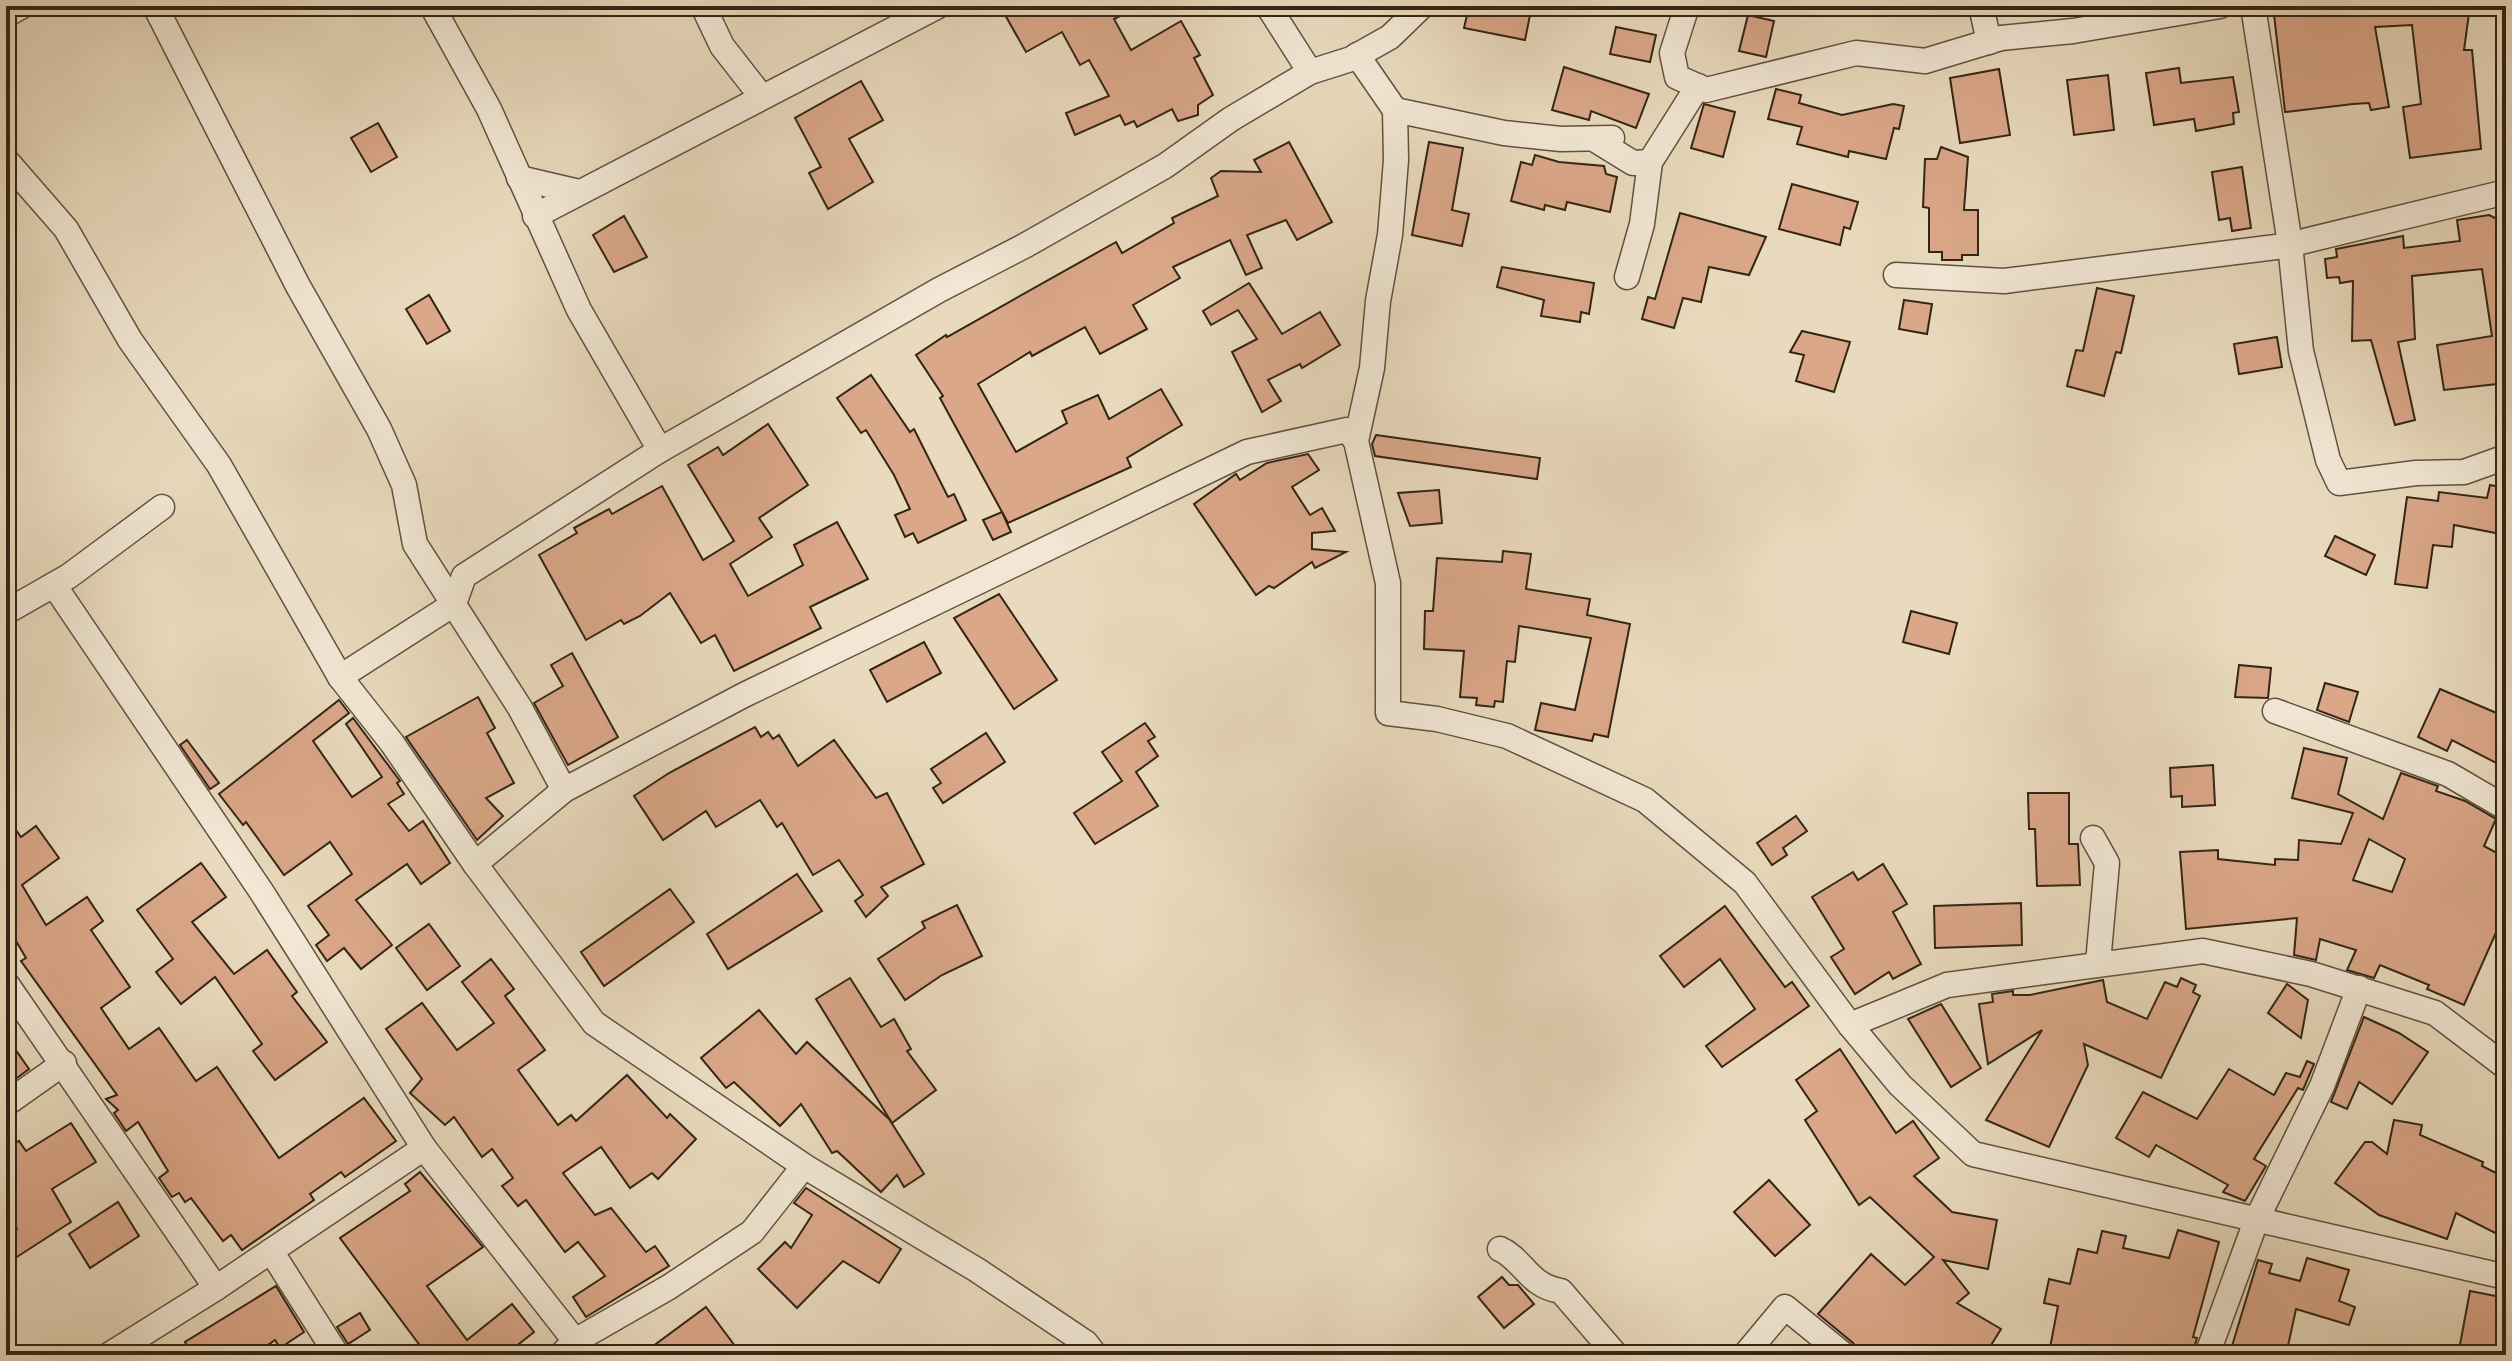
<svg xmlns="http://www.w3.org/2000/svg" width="2512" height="1361" viewBox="0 0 2512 1361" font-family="Vollkorn,serif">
<rect width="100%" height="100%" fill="#e9dabd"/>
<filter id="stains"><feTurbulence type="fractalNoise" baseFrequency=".0025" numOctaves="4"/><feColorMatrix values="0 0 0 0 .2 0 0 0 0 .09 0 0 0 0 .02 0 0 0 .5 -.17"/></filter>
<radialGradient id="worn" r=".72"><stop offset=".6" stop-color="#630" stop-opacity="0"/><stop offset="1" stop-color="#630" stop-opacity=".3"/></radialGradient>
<!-- building -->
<g fill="#daa789" stroke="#332515" stroke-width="2" fill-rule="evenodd">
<polygon points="1000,6 1140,6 1114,19 1131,50 1181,21 1200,55 1194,58 1213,95 1198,105 1198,115 1178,121 1172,109 1137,127 1134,121 1125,125 1120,115 1075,135 1066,113 1109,96 1089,60 1080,65 1062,32 1026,52"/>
<polygon points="1469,6 1531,10 1525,40 1464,28"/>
<polygon points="2322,6 2470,6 2464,50 2472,50 2481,149 2410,158 2403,107 2421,104 2412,25 2375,27 2389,107 2371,110 2369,103 2353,104 2285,112 2274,14"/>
<polygon points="1748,15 1774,21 1766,57 1739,51"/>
<polygon points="1616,27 1656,35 1650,62 1610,54"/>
<polygon points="1564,67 1649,94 1636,128 1591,111 1589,120 1552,110"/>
<polygon points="2179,68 2181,83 2233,77 2239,112 2233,113 2234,124 2196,131 2194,119 2154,125 2146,73"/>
<polygon points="1999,69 2010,135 1960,143 1950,78"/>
<polygon points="2108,75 2114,130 2074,135 2067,80"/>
<polygon points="861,81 883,120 849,139 873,182 828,209 809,173 821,167 795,118"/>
<polygon points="1776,89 1801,95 1799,103 1842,115 1893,104 1904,106 1899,129 1894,128 1886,159 1849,151 1848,157 1797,144 1802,127 1768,119"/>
<polygon points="1704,104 1735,112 1723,157 1691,148"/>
<polygon points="378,123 397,157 371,172 351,138"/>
<polygon points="1289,142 1332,222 1297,240 1286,220 1247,235 1262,268 1246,275 1230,240 1173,267 1180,278 1133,305 1147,329 1100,354 1085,327 1032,356 1030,352 978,384 1016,452 1067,423 1062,411 1098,395 1109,419 1161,389 1182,425 1127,458 1131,467 1008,523 940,398 943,396 916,355 946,335 947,337 1116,242 1122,253 1174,223 1172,218 1218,196 1211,178 1221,171 1261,172 1254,160"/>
<polygon points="1429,142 1463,148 1452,210 1469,214 1462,246 1412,235"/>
<polygon points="1941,147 1968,157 1964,210 1978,210 1978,255 1962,255 1962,260 1942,260 1942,252 1929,252 1929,208 1923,207 1925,159 1937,159"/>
<polygon points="1535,155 1559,162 1604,166 1606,174 1617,177 1610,212 1567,202 1565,210 1545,205 1544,210 1511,201 1521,162 1532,165"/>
<polygon points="2242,167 2251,228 2232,231 2230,218 2219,220 2212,172"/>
<polygon points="1792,184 1858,202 1850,229 1844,227 1840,245 1779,229"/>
<polygon points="1680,213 1766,237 1749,275 1709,267 1701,302 1683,298 1674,328 1642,319 1648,297 1655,299"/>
<polygon points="2489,215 2499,220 2506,241 2506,383 2444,390 2437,345 2492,336 2482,269 2412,276 2415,339 2398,342 2415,420 2395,425 2371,340 2352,341 2353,281 2340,283 2339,277 2327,278 2325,259 2337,257 2336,249 2403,236 2404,248 2460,241 2457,220"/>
<polygon points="624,216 647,257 614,272 593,235"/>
<polygon points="1502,267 1594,283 1589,314 1581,312 1580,322 1541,316 1544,300 1497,287"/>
<polygon points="1249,283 1282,334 1320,312 1340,345 1302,368 1300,364 1268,380 1281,401 1262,412 1232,352 1257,339 1238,310 1211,325 1203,311"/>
<polygon points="2097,288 2134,296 2121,353 2116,352 2104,396 2067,386 2076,350 2083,351"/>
<polygon points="429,295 450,331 427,344 406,309"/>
<polygon points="1904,300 1932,304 1927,334 1899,329"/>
<polygon points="1802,331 1850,342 1834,392 1796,381 1804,355 1790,352"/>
<polygon points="2277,337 2282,367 2239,374 2234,344"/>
<polygon points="871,375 910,432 914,429 948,497 954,494 966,520 918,543 913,533 905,537 895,515 910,509 894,475 866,430 861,433 837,398"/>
<polygon points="768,424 808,485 759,518 772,537 730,564 748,596 803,565 794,545 837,522 868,579 810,607 821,628 734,671 715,635 701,643 670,593 640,616 624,624 621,620 586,640 539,555 577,533 574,528 609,509 612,514 662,486 703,560 734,541 688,465 718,447 723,455"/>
<polygon points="1376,435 1540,458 1537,479 1375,456 1372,444"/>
<polygon points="1308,454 1319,470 1292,487 1310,515 1322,508 1335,531 1312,533 1312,549 1346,552 1315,568 1312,562 1274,588 1269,586 1256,595 1194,504 1236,474 1240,480 1267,463"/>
<polygon points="2490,485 2506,488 2506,535 2454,525 2452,547 2433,545 2427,588 2395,584 2407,497 2438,501 2439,492 2487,498"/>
<polygon points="1439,490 1442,523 1410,526 1398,493"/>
<polygon points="1002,512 1011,532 993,540 983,520"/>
<polygon points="2335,536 2375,555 2366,575 2325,556"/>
<polygon points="1503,551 1531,554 1526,589 1590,599 1587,615 1630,624 1608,737 1594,734 1592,741 1535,730 1541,703 1575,710 1591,638 1519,626 1515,662 1507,661 1503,702 1495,701 1494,707 1476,705 1477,698 1460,697 1464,651 1424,649 1425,611 1433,611 1437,558 1502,562"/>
<polygon points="999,594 1057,680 1014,709 954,618"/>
<polygon points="1911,611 1957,623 1949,654 1903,642"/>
<polygon points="924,642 941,673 887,702 870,670"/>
<polygon points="572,653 618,737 568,765 534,703 563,686 551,665"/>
<polygon points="2239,665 2271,668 2268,698 2235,697"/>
<polygon points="2325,683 2358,692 2349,722 2317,710"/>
<polygon points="2440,689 2506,717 2506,768 2452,740 2447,751 2418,737"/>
<polygon points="478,697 495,728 487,733 514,783 486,798 503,816 477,840 406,737"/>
<polygon points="339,700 349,713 313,741 352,797 382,777 346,724 353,718 400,781 397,783 404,794 388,804 409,831 423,821 450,863 421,884 407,864 356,900 392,945 361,969 344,948 327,961 316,945 329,935 308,906 352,874 330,842 284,875 246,822 243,825 219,794"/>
<polygon points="1145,723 1155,737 1148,741 1158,756 1136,772 1158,806 1095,844 1074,813 1122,781 1102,752"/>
<polygon points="755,727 761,737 768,732 773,739 779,735 798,766 834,740 876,798 887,793 924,864 881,887 888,896 866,917 855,901 863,895 839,860 813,875 782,823 777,827 760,800 716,827 706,811 663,840 634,796 669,773"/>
<polygon points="986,733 1005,762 943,803 933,788 941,783 931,769"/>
<polygon points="187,740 219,783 210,789 180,745"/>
<path d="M2304 748 2347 758 2338 794 2383 819 2401 773 2438 786 2436 791 2465 801 2496 819 2484 846 2506 858V910L2464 1005 2427 989 2429 985 2380 965 2374 978 2347 970 2356 950 2320 939 2316 960 2294 955 2297 918 2186 929 2180 852 2218 850V859L2275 865V859L2298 860 2299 840 2341 844 2353 813 2292 798ZM2369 839 2405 859 2392 892 2353 880Z"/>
<polygon points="2213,765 2215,805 2182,807 2182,796 2171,797 2170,768"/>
<polygon points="2028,793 2069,793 2069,844 2078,844 2080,885 2037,886 2035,829 2029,829"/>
<polygon points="6,816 21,837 36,826 59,858 22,885 46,925 87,897 103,921 91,930 130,987 101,1008 129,1049 159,1028 196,1081 217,1067 279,1158 364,1098 396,1141 345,1177 341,1172 310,1194 314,1200 242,1250 231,1235 223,1241 191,1198 185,1202 179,1193 172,1197 159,1178 168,1171 138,1122 126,1131 114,1113 118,1110 106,1099 117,1095 21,961 26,958 6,924"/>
<polygon points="1796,816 1807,831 1783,848 1787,855 1772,865 1757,843"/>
<polygon points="201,863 226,897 192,922 234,974 267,950 297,992 292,996 327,1042 275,1080 253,1051 262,1044 215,977 181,1004 156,972 173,959 137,910"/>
<polygon points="1883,864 1907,904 1893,912 1921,964 1893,979 1889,972 1855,994 1831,957 1844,949 1812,897 1853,872 1858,880"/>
<polygon points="797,874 822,911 728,969 707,934"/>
<polygon points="670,889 694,922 604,986 581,952"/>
<polygon points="2021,903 2022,945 1935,948 1934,906"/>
<polygon points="957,905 982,956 942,975 905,1000 878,959 925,928 922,922"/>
<polygon points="1725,906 1785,987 1792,982 1809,1006 1722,1067 1706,1046 1755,1009 1720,959 1684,987 1660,956"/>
<polygon points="429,924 460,966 427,990 396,948"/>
<polygon points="491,959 514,989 505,996 545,1050 518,1070 558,1125 571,1115 576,1121 627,1075 667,1118 670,1114 696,1139 658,1179 652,1173 630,1188 601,1147 563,1173 595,1215 611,1208 646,1252 655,1246 669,1266 586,1317 573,1297 605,1276 578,1242 565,1252 526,1200 518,1206 502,1186 513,1178 492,1149 482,1157 454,1117 445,1125 410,1093 422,1079 386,1029 422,1003 457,1050 494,1023 462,982"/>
<polygon points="850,978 881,1027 894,1019 911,1049 907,1051 936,1090 892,1123 816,999"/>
<polygon points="2181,978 2196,985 2193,992 2200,996 2161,1078 2084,1044 2088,1065 2049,1147 1986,1120 2042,1030 1988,1064 1979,1004 1993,1002 1992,994 2013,991 2013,995 2030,995 2103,980 2107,1002 2147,1019 2165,982 2177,987"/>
<polygon points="2287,984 2308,1000 2301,1038 2268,1013"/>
<polygon points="1941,1004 1981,1068 1951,1087 1908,1019"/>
<polygon points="759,1010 796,1054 807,1042 889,1119 924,1174 904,1187 897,1175 881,1192 837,1151 832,1153 801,1104 780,1126 734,1082 726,1088 701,1058"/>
<polygon points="2364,1017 2399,1033 2428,1052 2392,1104 2359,1082 2347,1109 2331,1102"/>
<polygon points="6,1036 29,1069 6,1086"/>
<polygon points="1840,1049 1896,1133 1913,1121 1939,1158 1914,1176 1952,1212 1997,1220 1988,1269 1943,1260 1969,1293 1957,1303 2001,1329 1985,1355 1860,1355 1853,1343 1818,1314 1871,1254 1905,1285 1934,1257 1870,1197 1859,1205 1805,1120 1817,1111 1796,1080"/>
<polygon points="2307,1061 2314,1064 2303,1090 2298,1088 2254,1159 2266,1166 2245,1201 2223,1192 2228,1185 2156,1145 2149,1157 2116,1138 2143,1092 2197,1119 2229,1069 2274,1095 2286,1073 2300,1077"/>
<polygon points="2394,1120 2422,1125 2420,1135 2483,1162 2482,1166 2506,1178 2506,1211 2495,1233 2456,1213 2447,1239 2379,1215 2335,1183 2365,1142 2372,1142 2387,1154"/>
<polygon points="71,1123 96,1162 52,1189 71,1222 6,1264 6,1237 17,1229 6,1213 6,1146 19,1141 26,1151"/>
<polygon points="420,1172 483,1247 427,1286 467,1340 512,1304 534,1332 505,1355 427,1355 340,1238 410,1191 405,1184"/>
<polygon points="1769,1180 1810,1225 1775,1256 1734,1212"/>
<polygon points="806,1188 901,1249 879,1283 843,1261 797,1308 758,1269 785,1242 791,1248 812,1215 794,1203"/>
<polygon points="118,1202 139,1236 90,1268 69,1234"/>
<polygon points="2178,1230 2219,1242 2193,1337 2197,1338 2192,1355 2049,1353 2058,1306 2044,1303 2049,1279 2070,1284 2078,1249 2097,1253 2102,1231 2126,1236 2123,1248 2169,1258"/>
<polygon points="2307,1258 2349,1270 2339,1301 2355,1307 2349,1325 2296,1309 2286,1355 2260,1349 2258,1355 2223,1355 2227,1345 2232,1346 2258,1260 2272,1264 2269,1273 2300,1281"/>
<polygon points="1502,1277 1509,1285 1518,1285 1534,1304 1504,1328 1478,1297"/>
<polygon points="276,1286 304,1332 280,1348 275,1340 254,1355 191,1355 185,1342"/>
<polygon points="2470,1291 2506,1298 2503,1355 2459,1350"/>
<polygon points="706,1307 735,1346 722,1355 641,1355"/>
<polygon points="360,1313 370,1330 348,1344 337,1327"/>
</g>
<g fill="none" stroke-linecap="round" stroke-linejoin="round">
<!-- minor casing -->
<g stroke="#60523f" stroke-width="27">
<g id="minor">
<polyline points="155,6 298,286 379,429 404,485 415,544 520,708 564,790"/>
<polyline points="432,6 489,109 579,310 660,450"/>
<polyline points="703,6 722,46 761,96"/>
<polyline points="1268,6 1310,72"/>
<polyline points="1687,6 1672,53 1677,77 1706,90 1856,53 1925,61 2001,38 2073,31 2220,6"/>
<polyline points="1981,6 1989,42"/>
<polyline points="2253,6 2290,244 2301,351 2328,460 2339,483 2416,473 2464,472 2506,457"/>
<polyline points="6,15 22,6"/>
<polyline points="1395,110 1504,133 1561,139 1612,138"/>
<polyline points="1594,139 1633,163 1650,162 1642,224 1627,277"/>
<polyline points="6,160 66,229 130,340 219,465 340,677 392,743 475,864 594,1023 804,1166 977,1270 1086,1343 1095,1355"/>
<polyline points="1650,162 1698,86"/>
<polyline points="519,178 579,192"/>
<polyline points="535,216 938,6"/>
<polyline points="1896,275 2004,281 2284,246 2506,192"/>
<polyline points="1356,441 1372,368 1378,301 1390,235 1396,160 1395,110 1357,55"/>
<polyline points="54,585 261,891 424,1148 575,1341"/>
<polyline points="6,612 69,576 162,507"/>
<polyline points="340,677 454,604 464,576 660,450 939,290 1026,245 1165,166 1231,119 1310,72 1351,59 1390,37 1422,6"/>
<polyline points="2275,711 2448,774 2506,808"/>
<polyline points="2093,838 2107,863 2098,963"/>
<polyline points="475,864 564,790 744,695 1247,452 1347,430 1356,441 1388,583 1388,713 1437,719 1507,736 1645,800 1745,883 1850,1025 1900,1085 1973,1154 2506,1277"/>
<polyline points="6,983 216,1288"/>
<polyline points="1850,1025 1947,985 2203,951 2311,974 2435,1013 2506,1067"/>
<polyline points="6,1104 64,1063"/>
<path d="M1500 1249C1523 1259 1528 1286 1561 1291L1616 1355"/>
<polyline points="271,1251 337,1355"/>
<polyline points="109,1355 216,1288 424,1148"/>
<polyline points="561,1355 575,1341 669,1287 752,1232 804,1166"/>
<polyline points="1745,1355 1785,1307 1844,1355"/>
<polyline points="2207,1355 2256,1221 2322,1086 2359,988"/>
</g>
</g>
<!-- minor -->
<use href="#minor" stroke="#f1e7d4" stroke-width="24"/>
</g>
<!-- margin -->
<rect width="2512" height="1361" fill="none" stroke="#e9dabd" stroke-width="32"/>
<rect x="8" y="8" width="2496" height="1345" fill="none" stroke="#332515" stroke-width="4"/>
<rect x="16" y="16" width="2480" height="1329" fill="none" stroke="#332515" stroke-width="2"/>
<rect width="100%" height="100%" filter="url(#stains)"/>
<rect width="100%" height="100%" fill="url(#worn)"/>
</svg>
